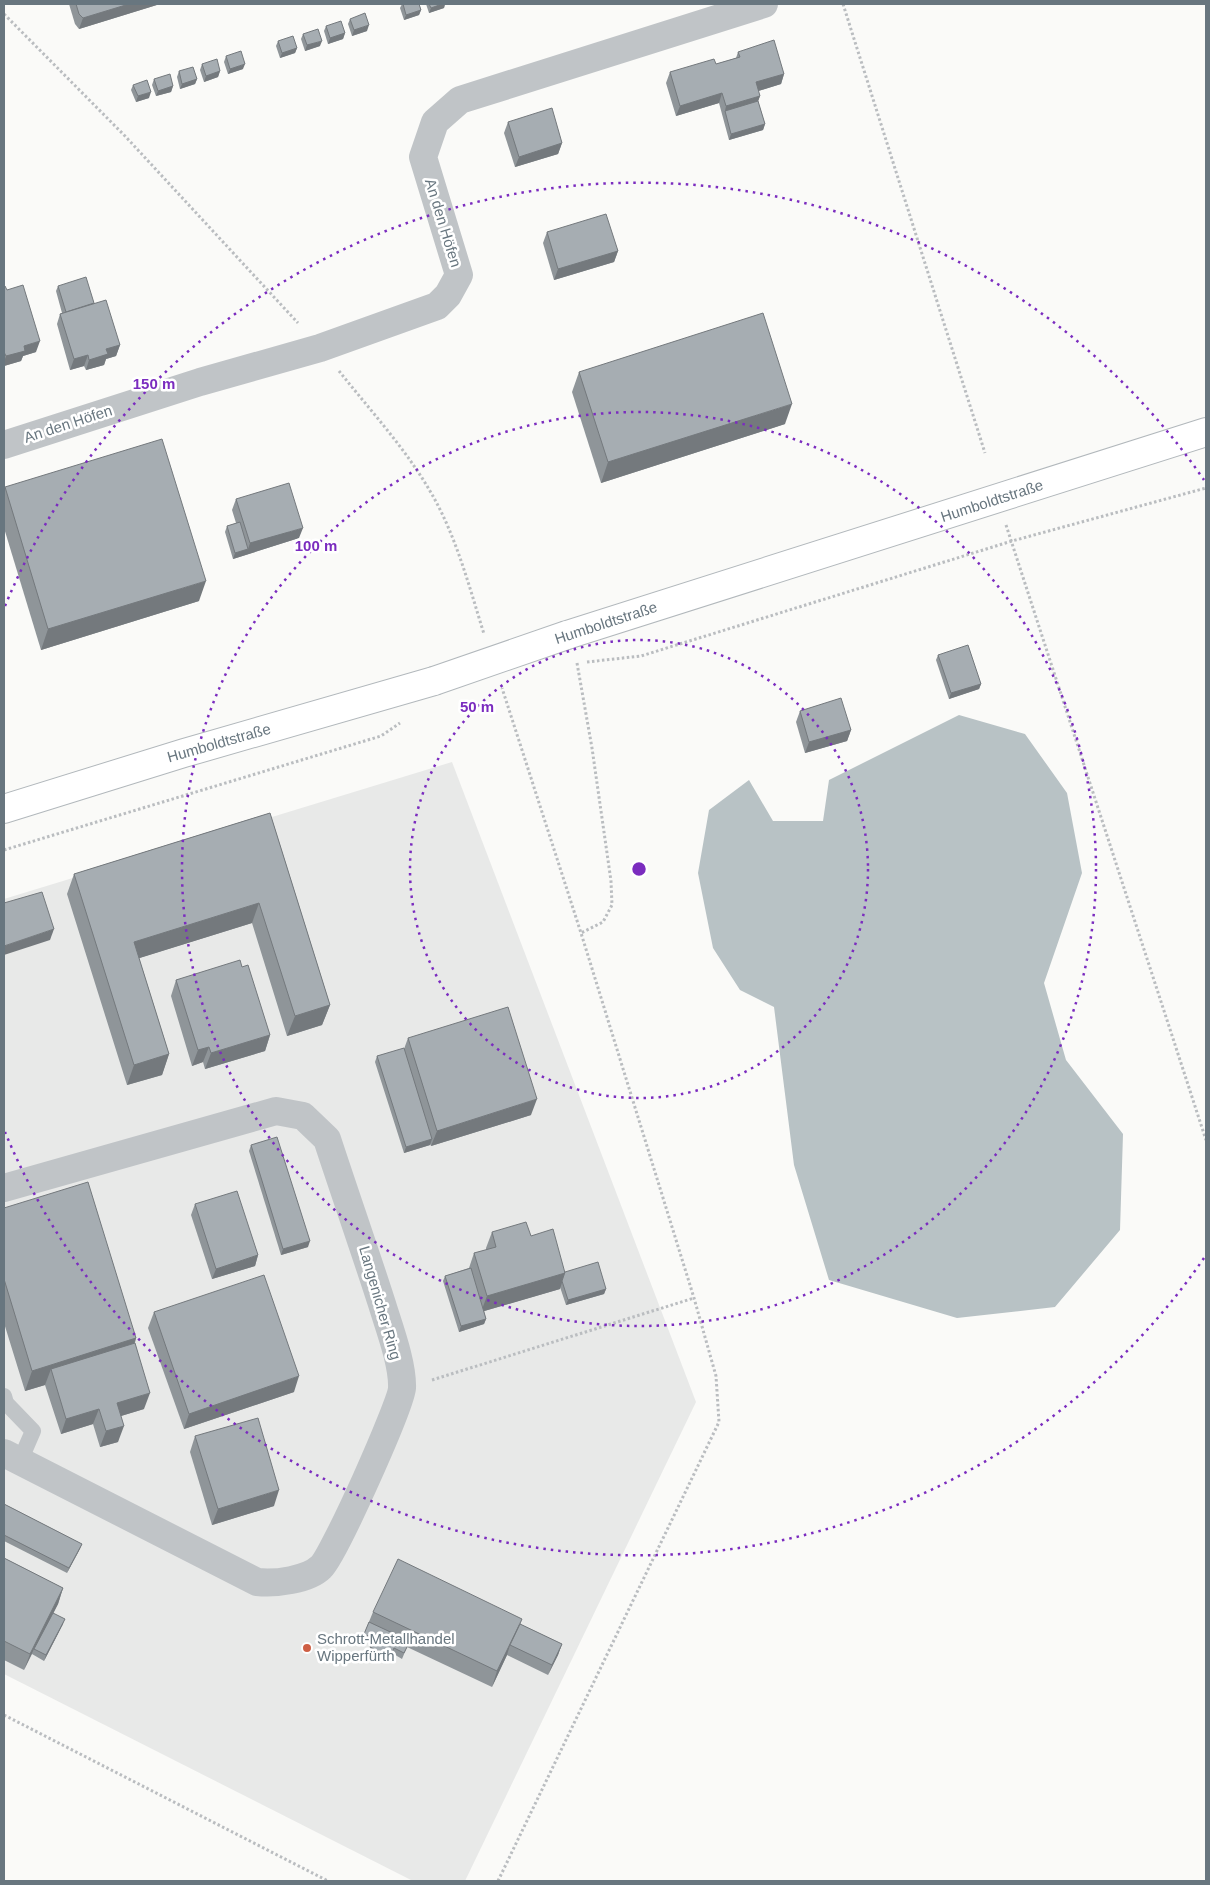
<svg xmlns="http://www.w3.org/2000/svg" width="1210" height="1885" viewBox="0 0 1210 1885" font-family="Helvetica,sans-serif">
<rect width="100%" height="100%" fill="#fafaf8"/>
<!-- built -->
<polygon fill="#e8e9e8" points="452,762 696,1402 465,1881 413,1881 4,1674 4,899"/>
<!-- water -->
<polygon fill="#b8c2c5" points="959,715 1025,734 1067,793 1082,873 1044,983 1066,1060 1123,1134 1120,1230 1055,1307 957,1318 829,1280 794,1165 774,1007 740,990 713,948 698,873 709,810 749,780 773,821 823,821 829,780"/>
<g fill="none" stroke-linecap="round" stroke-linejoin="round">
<!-- secondary casing -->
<g stroke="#b2b8bc" stroke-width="30">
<g id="secondary">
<polyline points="567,635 1206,432"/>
<polyline points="4,809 184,753 434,681"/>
</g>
</g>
<!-- path -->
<g stroke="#babdc0" stroke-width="3" stroke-dasharray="2.5 2.5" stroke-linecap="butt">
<polyline points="843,4 985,453"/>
<polyline points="4,14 125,136 298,323"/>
<path d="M339 371C370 410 405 448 430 491 456 535 469 586 484 634"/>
<polyline points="1006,525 1206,1140"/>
<polyline points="587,662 641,656 1012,541 1206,488"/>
<polyline points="577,663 592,748 611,881 612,905 603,922 581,933"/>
<polyline points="4,850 381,736 400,723"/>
<polyline points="432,1380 694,1298"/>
<polyline points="4,1715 328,1881"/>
<polyline points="498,1881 719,1422 716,1376 694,1298 581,933 502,688"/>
</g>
<!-- lane -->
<polyline stroke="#c0c4c7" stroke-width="16" points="4,1396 6,1403 33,1431 20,1461"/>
<!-- street -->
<g stroke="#c0c4c7" stroke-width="28">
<polyline points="4,445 200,382 320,348 437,306 448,295 459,275 423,157 435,122 460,100 764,4"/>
<path d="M4 1188 276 1111 303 1116 327 1139C345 1194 364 1248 382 1304 389 1327 403 1364 402 1388 401 1405 334 1555 321 1567 308 1580 275 1584 257 1582L4 1453"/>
</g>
<!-- secondary -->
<use href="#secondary" stroke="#fff" stroke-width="28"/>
<!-- secondary-bridge casing -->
<g stroke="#b2b8bc" stroke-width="30" stroke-linecap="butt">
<polyline id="secondary-bridge" points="434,681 567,635"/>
</g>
<!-- secondary-bridge -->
<use href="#secondary-bridge" stroke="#fff" stroke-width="28"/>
</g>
<!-- wall -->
<g fill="#8f9599">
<polygon points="69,4 160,4 79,29 75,24"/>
<polygon points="402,4 419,4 421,10 419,15 404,20 400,8"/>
<polygon points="426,4 445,4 444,8 429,13"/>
<polygon points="350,19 367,31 352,36 348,24"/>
<polygon points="326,26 345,33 343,39 328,44 324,31"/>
<polygon points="303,34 320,46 305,51 301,39"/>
<polygon points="278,41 297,48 295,53 280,58 276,46"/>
<polygon points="738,52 784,74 781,84 758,91 760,96 758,101 765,124 763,130 729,140 719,103 676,116 666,83 670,72 716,64 736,58"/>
<polygon points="226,56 243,69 228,74 224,62"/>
<polygon points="202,64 220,71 218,77 204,82 200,70"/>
<polygon points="179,71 197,79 195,84 180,89 177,77"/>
<polygon points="154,79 173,86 171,92 156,96 152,85"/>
<polygon points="133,85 149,98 136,102 131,90"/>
<polygon points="508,122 562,143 558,154 515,167 504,133"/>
<polygon points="547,232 618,251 614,262 554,280 543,243"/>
<polygon points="4,286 36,352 23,356 21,361 4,366"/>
<polygon points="58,286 94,303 120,345 116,356 106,359 104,365 86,370 84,366 70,370 57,324 60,314 62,313 56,291"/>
<polygon points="579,372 785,424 601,483 572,392"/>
<polygon points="5,487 199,601 41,650 4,528 4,490"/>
<polygon points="236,499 299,538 233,559 225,532 227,526 236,523 232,510"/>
<polygon points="938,655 981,684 979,689 949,699 936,660"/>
<polygon points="800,711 851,730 847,741 805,753 796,722"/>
<polygon points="270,813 330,1005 322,1025 287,1036 252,923 139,958 169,1054 162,1075 127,1085 67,894 74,874"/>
<polygon points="242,967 270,1035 265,1051 205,1069 203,1062 192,1066 171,996 176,980"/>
<polygon points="408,1038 531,1115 431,1146 430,1144 430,1145 404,1153 375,1062 377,1056 404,1049"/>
<polygon points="251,1145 308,1247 281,1255 249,1151"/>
<polygon points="195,1204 258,1255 255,1266 212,1279 191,1215"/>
<polygon points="4,1208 136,1338 135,1343 144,1409 121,1416 118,1442 100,1447 93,1424 61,1434 45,1385 25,1391 4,1323"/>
<polygon points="492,1232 531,1236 565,1272 606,1289 604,1294 566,1305 560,1287 560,1289 484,1311 486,1319 484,1324 459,1332 443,1281 445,1276 469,1268 474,1253 486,1250 486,1248"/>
<polygon points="154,1312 294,1392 184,1429 148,1328"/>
<polygon points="195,1436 274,1506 212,1525 190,1452"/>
<polygon points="4,1504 82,1544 67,1573 4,1541"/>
<polygon points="4,1558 63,1588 58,1604 53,1613 63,1624 44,1661 32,1654 24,1670 4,1660"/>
<polygon points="373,1612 520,1624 562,1644 558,1655 548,1675 507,1655 492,1687 407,1647 402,1659 392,1653 388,1662 368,1653 371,1644 362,1639"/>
</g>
<!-- shaded-wall -->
<g fill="#74797d">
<polygon points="129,4 160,4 79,29 83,18"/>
<polygon points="442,4 445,4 444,8 429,13 431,8"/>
<polygon points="421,10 419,15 404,20 406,15"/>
<polygon points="369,25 367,31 352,36 354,30"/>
<polygon points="345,33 343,39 328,44 330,38"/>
<polygon points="322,41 320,46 305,51 307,45"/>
<polygon points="297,48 295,53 280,58 282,53"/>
<polygon points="245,64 243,69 228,74 230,69"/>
<polygon points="220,71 218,77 204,82 206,76"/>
<polygon points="784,74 781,84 752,93 756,82"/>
<polygon points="197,79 195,84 180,89 182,84"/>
<polygon points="173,86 171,92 156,96 158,91"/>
<polygon points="151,92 149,98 136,102 138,96"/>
<polygon points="722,93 719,103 676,116 680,106"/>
<polygon points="760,96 756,107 725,111 726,106"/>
<polygon points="765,124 763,130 729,140 731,134"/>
<polygon points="562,143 558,154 515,167 519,157"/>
<polygon points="618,251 614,262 554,280 558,269"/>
<polygon points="40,341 36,352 23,356 21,361 4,366 4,362 6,356 24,346"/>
<polygon points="120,345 116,356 106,359 104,365 86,370 89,360 106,349"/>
<polygon points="88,355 84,366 70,370 74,359"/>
<polygon points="792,404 785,424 601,483 608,462"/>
<polygon points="303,528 299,538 233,559 235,553 248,549 250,543"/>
<polygon points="206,581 199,601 41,650 48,629"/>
<polygon points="981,684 979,689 949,699 951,693"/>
<polygon points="851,730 847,741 805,753 809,742"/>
<polygon points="259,903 252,923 127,962 134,942"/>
<polygon points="54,929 50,940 4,955 4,946"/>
<polygon points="330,1005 322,1025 287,1036 295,1016"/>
<polygon points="270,1035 265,1051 205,1069 211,1053"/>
<polygon points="209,1047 203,1062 192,1066 198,1050"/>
<polygon points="169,1054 162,1075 127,1085 134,1065"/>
<polygon points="537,1099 531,1115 431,1146 437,1131"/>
<polygon points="432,1139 430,1145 404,1153 406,1147"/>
<polygon points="310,1241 308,1247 281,1255 283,1249"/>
<polygon points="258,1255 255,1266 212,1279 216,1269"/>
<polygon points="565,1273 560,1289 481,1312 487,1296"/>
<polygon points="606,1289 604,1294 566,1305 568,1300"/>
<polygon points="486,1319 484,1324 459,1332 461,1326"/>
<polygon points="136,1338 129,1359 51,1369 45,1385 25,1391 32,1371"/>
<polygon points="299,1376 294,1392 184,1429 189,1414"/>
<polygon points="150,1393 144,1409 111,1419 117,1403"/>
<polygon points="99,1409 93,1424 61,1434 66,1419"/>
<polygon points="124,1426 118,1442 100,1447 106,1431"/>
<polygon points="279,1490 274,1506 212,1525 218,1509"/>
<polygon points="82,1544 80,1549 67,1573 69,1568"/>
<polygon points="63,1588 58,1604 35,1650 34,1649 24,1670 30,1654"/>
<polygon points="65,1619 63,1624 44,1661 46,1655"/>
<polygon points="522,1619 517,1634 510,1645 507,1655 492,1687 497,1671"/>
<polygon points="562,1644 558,1655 548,1675 552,1665"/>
</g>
<!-- building -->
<g fill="#a6adb2" stroke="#74797d">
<polygon points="76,4 129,4 83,18 79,14"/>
<polygon points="403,4 419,4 421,10 406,15"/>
<polygon points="429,4 442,4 431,8"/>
<polygon points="365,13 369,25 354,30 350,19"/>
<polygon points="341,21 345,33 330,38 326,26"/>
<polygon points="318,29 322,41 307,45 303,34"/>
<polygon points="293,36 297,48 282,53 278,41"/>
<polygon points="774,40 784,74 756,82 760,96 726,106 722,93 680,106 670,72 714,59 716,64 740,57 738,52"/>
<polygon points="241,51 245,64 230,69 226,56"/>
<polygon points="217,59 220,71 206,76 202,64"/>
<polygon points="193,67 197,79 182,84 179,71"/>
<polygon points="170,74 173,86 158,91 154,79"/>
<polygon points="147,80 151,92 138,96 133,85"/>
<polygon points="758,101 765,124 731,134 725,111"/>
<polygon points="552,108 562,143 519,157 508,122"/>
<polygon points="606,214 618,251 558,269 547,232"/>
<polygon points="86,277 94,303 66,312 58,286"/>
<polygon points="23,285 40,341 24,346 25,351 6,356 4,352 4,286 5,286 7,290"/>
<polygon points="106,300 120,345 106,349 108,354 89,360 88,355 74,359 60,314"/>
<polygon points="763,313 792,404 608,462 579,372"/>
<polygon points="162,439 206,581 48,629 5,487"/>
<polygon points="289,483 303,528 250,543 236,499"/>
<polygon points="240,522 248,549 235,553 227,526"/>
<polygon points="968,645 981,684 951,693 938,655"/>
<polygon points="841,698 851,730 809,742 800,711"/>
<polygon points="270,813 330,1005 295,1016 259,903 134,942 169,1054 134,1065 74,874"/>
<polygon points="42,892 54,929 4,946 4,903"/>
<polygon points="240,960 242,967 248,965 270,1035 211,1053 209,1047 198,1050 176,980"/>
<polygon points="508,1007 537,1099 437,1131 408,1038"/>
<polygon points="404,1048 432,1139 406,1147 377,1056"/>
<polygon points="277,1137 310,1241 283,1249 251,1145"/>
<polygon points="88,1182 136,1338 32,1371 4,1279 4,1208"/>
<polygon points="237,1191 258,1255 216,1269 195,1204"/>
<polygon points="526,1222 531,1236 553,1229 565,1273 487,1296 474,1253 496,1247 492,1232"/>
<polygon points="598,1262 606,1289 568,1300 562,1281 565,1272"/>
<polygon points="471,1268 486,1319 461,1326 445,1276"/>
<polygon points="264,1275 299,1376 189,1414 154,1312"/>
<polygon points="135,1343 150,1393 117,1403 124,1426 106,1431 99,1409 66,1419 51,1369"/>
<polygon points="258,1418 279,1490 218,1509 195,1436"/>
<polygon points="4,1504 82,1544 69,1568 4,1535"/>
<polygon points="4,1558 63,1588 30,1654 4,1641"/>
<polygon points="398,1559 522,1619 497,1671 373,1612"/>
<polygon points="53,1613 65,1619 46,1655 34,1649"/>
<polygon points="369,1622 399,1636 398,1638 409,1643 404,1653 394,1648 390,1657 370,1647 374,1639 364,1634"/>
<polygon points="520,1624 562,1644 552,1665 510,1645"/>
</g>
<!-- distance rings -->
<g fill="none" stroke="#7b2cbf" stroke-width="2.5" stroke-dasharray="2.5 5">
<circle cx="639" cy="869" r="229"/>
<circle cx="639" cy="869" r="457"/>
<path d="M1204 1258A686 686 0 0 1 5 1132M5 606A686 686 0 0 1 1204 480"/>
</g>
<!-- markers -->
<circle fill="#ce5f44" stroke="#fff" stroke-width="2" cx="307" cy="1648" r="5"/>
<g text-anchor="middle" stroke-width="5" stroke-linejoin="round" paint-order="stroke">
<!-- street labels -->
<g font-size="15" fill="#68767f" stroke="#fff">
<text transform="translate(443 223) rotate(73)" y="5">An den Höfen</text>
<text transform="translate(68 424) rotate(-18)" y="5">An den Höfen</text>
<text transform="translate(992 501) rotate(-18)" y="5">Humboldtstraße</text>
<text transform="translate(606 623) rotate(-18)" y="5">Humboldtstraße</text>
<text transform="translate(219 743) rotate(-16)" y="5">Humboldtstraße</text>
<text transform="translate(380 1303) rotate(74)" y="5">Langenicher Ring</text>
</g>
<!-- poi labels -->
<g font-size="15" fill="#68767f" stroke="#fff" text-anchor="start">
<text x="317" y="1644">Schrott-Metallhandel<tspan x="317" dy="17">Wipperfürth</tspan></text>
</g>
</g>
<circle cx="639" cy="869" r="8" fill="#7b2cbf" stroke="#fff" stroke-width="2.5"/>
<g font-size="15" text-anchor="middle" font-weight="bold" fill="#7b2cbf" stroke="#fff" stroke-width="5" stroke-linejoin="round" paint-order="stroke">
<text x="154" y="389">150 m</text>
<text x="316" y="551">100 m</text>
<text x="477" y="712">50 m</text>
</g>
<!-- border -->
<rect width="1210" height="1885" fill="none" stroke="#68767f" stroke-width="10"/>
</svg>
